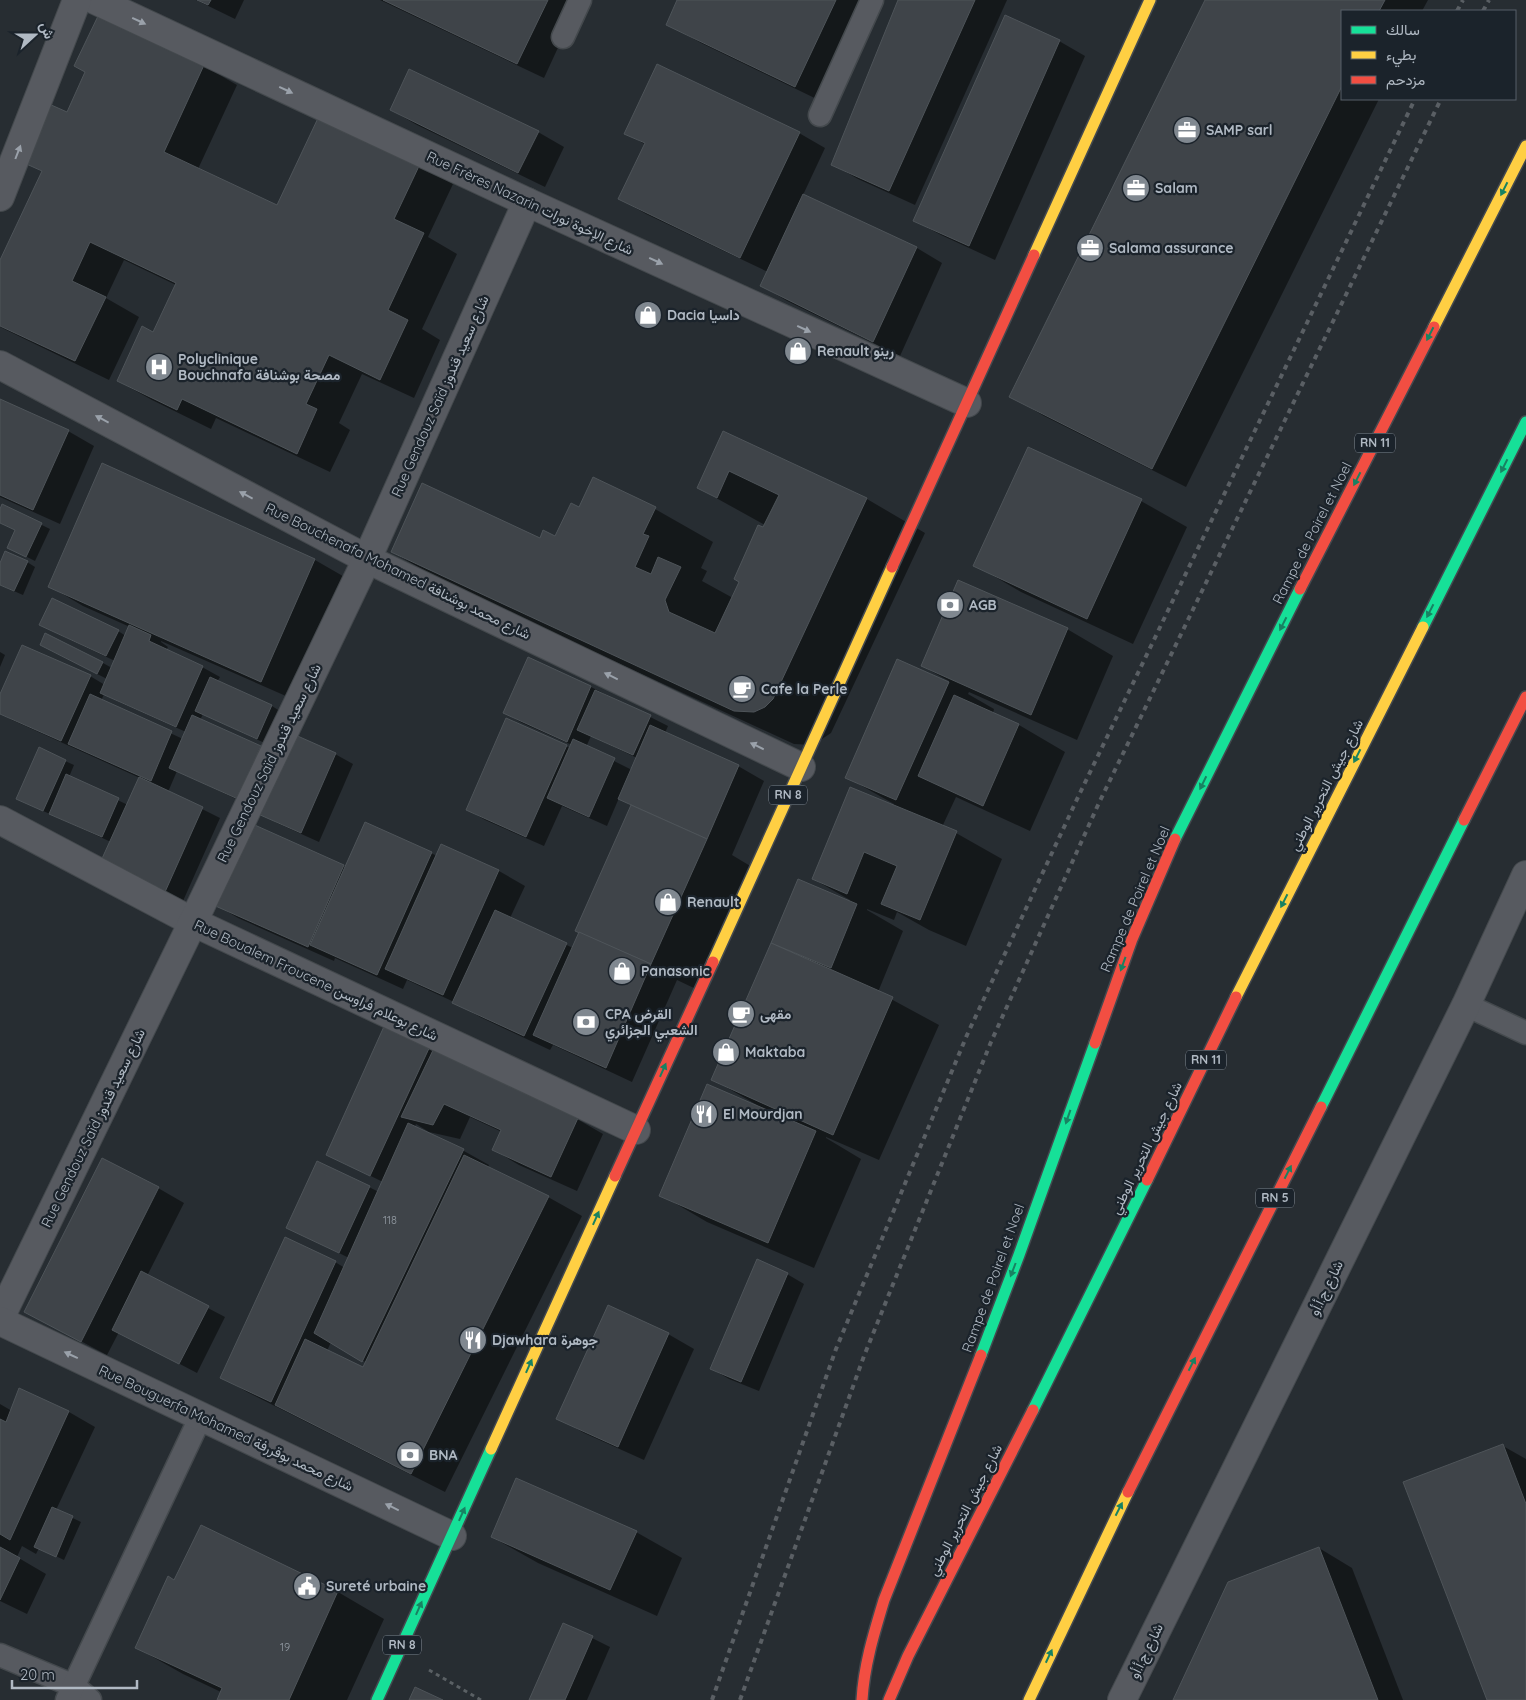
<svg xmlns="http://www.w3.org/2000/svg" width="1526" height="1700" viewBox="0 0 1526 1700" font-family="Quicksand,Vazirmatn,sans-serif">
<rect width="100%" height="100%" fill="#272d32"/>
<!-- shadow -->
<g fill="#0007" fill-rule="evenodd">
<polygon points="196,0 244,0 235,19"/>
<polygon points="380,0 580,0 544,78"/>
<polygon points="679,0 878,0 829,105 701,43 667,24"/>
<polygon points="899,0 1007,0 915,205 858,179 832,164"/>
<polygon points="1207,0 1428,0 1422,11 1342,11 1342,99 1379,99 1186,487 1044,416 1010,396"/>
<polygon points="99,16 204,66 237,85 198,169 278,207 419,165 453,184 428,237 457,254 422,329 440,340 414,398 362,374 339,423 350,430 330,472 216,418 211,429 152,400 118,381 154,333 176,285 124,260 106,298 139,317 109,380 0,327 0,261 43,172 24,161 67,114 87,72"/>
<polygon points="1059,41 1085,56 995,260 941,235 915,221"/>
<polygon points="391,110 538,132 564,147 545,187 417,125"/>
<polygon points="626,133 799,133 825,148 803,195 917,248 942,263 900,356 787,301 762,286 768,272 646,214 620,199 646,145"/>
<polygon points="0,401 68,431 94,446 60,524 0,497"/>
<polygon points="724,432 867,499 925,533 831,733 813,745 794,744 451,586 392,552 556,538 580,509 655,509 713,542 701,568 707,571 702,581 733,598 765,525 698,488"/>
<path d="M103 465 315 560 348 579 295 700 161 641V642L168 647 166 650 202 667 220 677 217 682 272 706 289 717 275 748 203 714 200 720 261 747 278 757 255 808 177 771 168 792 220 818 183 901 119 873 111 842 17 799 65 761 74 765 69 777 128 805 140 778 12 720 0 713V697L90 676 105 685 107 679 50 650 103 663 112 668 115 661 58 634 41 624 118 631 126 636 130 627 83 606 49 586ZM104 694 119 702 186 732 183 739 101 701Z"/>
<polygon points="1141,501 1187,527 1133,644 1021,592 975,565"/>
<polygon points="3,506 50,529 35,561 17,552 16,530 0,522 0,512"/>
<polygon points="27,562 35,567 23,595 0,585 0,566"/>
<polygon points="1067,629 1113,656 1077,740 969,692 968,694 994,709 993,713 1019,725 1065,752 1030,831 956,797 942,827 956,833 1002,859 966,946 929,930 897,912 894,920 867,909 867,910 903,931 878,992 939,1025 879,1160 826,1137 826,1138 861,1159 814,1268 707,1222 661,1195 757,1105 712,1079 799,880 849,901 850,900 813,879 893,806 894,804 846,777 948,683 949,681 922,666"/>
<polygon points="0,652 5,655 0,667"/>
<path d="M591 687 668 726 665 733 738 766 764 781 732 855 752 867 698 990 677 980 632 1082 553 1045 550 1050 480 1017 454 1002 407 980 403 989 335 958 334 961 238 918 213 903 343 866 346 867 431 853 437 856 442 845 499 871 525 886 510 918 573 948 632 806 619 798 607 826 562 806 544 846 485 820 468 810 507 720 570 748 572 745 522 723 505 713ZM591 736 637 758 632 770 586 747Z"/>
<polygon points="335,754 353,764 319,842 277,823 260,813"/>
<path d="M387 1024 577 1119 603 1134 577 1191 519 1165 494 1150 502 1132 470 1117 460 1139 429 1132 416 1124 414 1128 464 1151 489 1165 488 1168 548 1197 582 1216 445 1492 247 1392 222 1377 335 1262 345 1268 349 1258 287 1227 318 1162 379 1192 383 1182 328 1155ZM331 1342 367 1363 364 1369 327 1351Z"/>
<polygon points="158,1188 184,1203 147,1276 225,1317 197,1373 119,1332 107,1355 26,1312"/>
<polygon points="787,1274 804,1284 759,1391 729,1379 712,1369"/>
<polygon points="668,1334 694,1349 644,1460 584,1433 558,1418"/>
<polygon points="20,1390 69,1412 95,1427 56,1510 81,1522 64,1560 39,1548 36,1554 22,1546 17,1557 46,1574 27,1614 0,1601 0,1404 12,1411"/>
<polygon points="1503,1446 1526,1459 1526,1700 1488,1700"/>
<polygon points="202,1526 338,1592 384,1619 347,1700 218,1700 221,1692 183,1674 137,1648 175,1581"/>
<polygon points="636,1532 682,1558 657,1616 538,1563 492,1537"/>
<polygon points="1319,1548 1352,1568 1403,1700 1174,1700"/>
<polygon points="564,1624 610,1647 587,1700 531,1700"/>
</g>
<!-- building -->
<g fill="#3f4449" stroke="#4e5459">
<polygon points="197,0 211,0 208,5"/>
<polygon points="383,0 548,0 517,64"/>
<polygon points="677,0 836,0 795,87 666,25"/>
<polygon points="898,0 975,0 889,191 831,165"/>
<polygon points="1205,0 1385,0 1379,11 1342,11 1342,86 1152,469 1009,397"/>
<polygon points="99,14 204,65 164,152 277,205 319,116 420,164 394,219 424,233 388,310 408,320 380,380 329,355 306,404 317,409 297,454 182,399 177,410 117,381 142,326 153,332 176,283 90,242 72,281 106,297 75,361 0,326 0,260 42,171 22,162 49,104 67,112 85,72 74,66"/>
<polygon points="1005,15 1060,40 969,246 913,221"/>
<polygon points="657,64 800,132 740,258 618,199 645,143 624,134"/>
<polygon points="409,69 539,131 518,173 390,110"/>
<polygon points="803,194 917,247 873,342 760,286"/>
<polygon points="0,399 69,430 33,510 0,495"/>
<polygon points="723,431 867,498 773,699 765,707 754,712 734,711 391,552 422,483 540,538 543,530 555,536 571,503 579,507 593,477 656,507 643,534 649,536 635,567 651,574 658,557 681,567 665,600 669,612 715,633 739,582 734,579 758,525 763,527 779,495 729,471 717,498 697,488"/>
<polygon points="1028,447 1142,499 1087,619 973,566"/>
<polygon points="102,463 315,559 261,682 48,587"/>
<polygon points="2,504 42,523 26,557 7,548 15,530 0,523 0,509"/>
<polygon points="5,551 28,561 14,591 0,585 0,563"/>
<polygon points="958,580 1068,628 1031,715 921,666"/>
<polygon points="52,598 119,630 106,656 39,625"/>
<polygon points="129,625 151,635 149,641 203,666 176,727 100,693"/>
<polygon points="45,633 103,662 97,674 40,645"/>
<polygon points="22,645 91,675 61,741 0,714 0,694"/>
<polygon points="528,657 591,686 567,742 503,713"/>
<polygon points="897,659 949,682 896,800 845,778"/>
<polygon points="210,677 272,705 257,739 195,711"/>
<polygon points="595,690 651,715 633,755 577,730"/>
<polygon points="90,694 172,731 151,781 68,744"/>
<polygon points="954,695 1019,724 983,806 918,776"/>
<polygon points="192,715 261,746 238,799 169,768"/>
<polygon points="506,718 567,745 526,837 466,810"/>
<polygon points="650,725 739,765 707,839 618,799"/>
<polygon points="293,734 336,753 301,833 258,814"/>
<polygon points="573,739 615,758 589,817 547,798"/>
<polygon points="39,747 66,760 43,811 16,799"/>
<polygon points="66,774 119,798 102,837 49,814"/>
<polygon points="139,777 203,807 165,892 100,863"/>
<polygon points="850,787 957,831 920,920 881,904 897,866 864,852 847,894 812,879"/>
<polygon points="631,805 707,839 651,964 575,931"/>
<polygon points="248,822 344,865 308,947 211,904"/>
<polygon points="365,822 432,852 377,975 310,945"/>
<polygon points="441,844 499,870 443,995 385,969"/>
<polygon points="798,879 857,904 831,968 771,943"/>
<polygon points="495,910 567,943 524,1036 452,1003"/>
<polygon points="579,932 651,964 606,1068 533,1035"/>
<polygon points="771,943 893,997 833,1135 711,1080"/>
<polygon points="386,1022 431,1044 370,1176 326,1155"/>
<polygon points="435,1046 578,1118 551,1177 492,1150 501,1130 444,1104 433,1125 401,1117"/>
<polygon points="707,1084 816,1131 768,1243 659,1196"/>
<polygon points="408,1123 464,1149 362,1362 314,1333"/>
<polygon points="464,1155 549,1196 411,1474 275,1405 305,1339 363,1367"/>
<polygon points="102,1158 159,1187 81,1342 24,1312"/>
<polygon points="317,1161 370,1186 339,1253 286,1228"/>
<polygon points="285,1237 336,1261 271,1402 220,1378"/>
<polygon points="757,1259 788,1273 741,1382 710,1369"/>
<polygon points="141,1271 209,1306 179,1364 112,1330"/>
<polygon points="608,1305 669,1333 618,1447 556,1419"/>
<polygon points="19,1388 69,1411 10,1540 0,1534 0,1419 6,1422"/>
<polygon points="1503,1444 1526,1504 1526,1700 1487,1700 1403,1482"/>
<polygon points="516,1478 637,1531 610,1590 491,1537"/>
<polygon points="52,1507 73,1516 56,1557 34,1547"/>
<polygon points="201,1525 338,1591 289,1700 217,1700 222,1688 135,1648 168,1576 174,1580"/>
<polygon points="0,1547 20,1558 0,1600"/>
<polygon points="1319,1547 1378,1700 1173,1700 1228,1582"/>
<polygon points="563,1623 593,1636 565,1700 529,1700"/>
<polygon points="415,1687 443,1700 409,1700"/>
</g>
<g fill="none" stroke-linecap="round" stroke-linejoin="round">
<!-- lane casing -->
<g stroke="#44494d" stroke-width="25">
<g id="lane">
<polyline points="563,37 580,0"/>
<polyline points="820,115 872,0"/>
<polyline points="1466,1005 1526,1033"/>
<polyline points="0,1655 74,1686 90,1700"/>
<polyline points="67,1700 201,1416"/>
</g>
</g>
<!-- street casing -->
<g stroke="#44494d" stroke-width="30">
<g id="street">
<polyline points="95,0 527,202 967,403"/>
<polyline points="0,197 77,0"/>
<polyline points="0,365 367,559 801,767"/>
<polyline points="0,820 193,922 636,1130"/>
<polyline points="0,1318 193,922 367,559 527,202"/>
<polyline points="0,1321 452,1536"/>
<polyline points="1122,1700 1466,1005 1526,875"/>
</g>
</g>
<!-- fast casing -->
<g stroke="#44494f" stroke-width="14">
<g id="fast">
<polyline points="1423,627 1526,422"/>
<polyline points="1175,839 1300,589"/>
<polyline points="1321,1107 1464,820"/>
<polyline points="981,1355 1019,1255 1095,1043"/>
<polyline points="1033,1410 1147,1180"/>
<polyline points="377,1700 491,1449"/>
</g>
</g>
<!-- slow casing -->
<g stroke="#44494f" stroke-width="14">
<g id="slow">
<polyline points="1034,255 1150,0"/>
<polyline points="1434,327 1526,146"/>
<polyline points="713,962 892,567"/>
<polyline points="1236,997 1423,627"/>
<polyline points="491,1449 615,1176"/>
<polyline points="1029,1700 1128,1492"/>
</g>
</g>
<!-- jam casing -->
<g stroke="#44494f" stroke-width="14">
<g id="jam">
<polyline points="892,567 1034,255"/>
<polyline points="1300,589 1434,327"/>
<polyline points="1464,820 1526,697"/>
<polyline points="1095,1043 1132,939 1175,839"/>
<polyline points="615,1176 713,962"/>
<polyline points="1147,1180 1236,997"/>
<polyline points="1128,1492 1321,1107"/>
<path d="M862 1700C864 1665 874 1633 884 1600L981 1355"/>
<polyline points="889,1700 908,1656 1033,1410"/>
</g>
</g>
<!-- path -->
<polyline stroke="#5a6064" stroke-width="3" stroke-dasharray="4 4" stroke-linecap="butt" points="429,1670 481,1700"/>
<!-- lane -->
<use href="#lane" stroke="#575a60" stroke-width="22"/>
<!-- street -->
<use href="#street" stroke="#575a60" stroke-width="28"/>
<!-- fast -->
<use href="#fast" stroke="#16e098" stroke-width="11"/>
<!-- slow -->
<use href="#slow" stroke="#ffcf43" stroke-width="11"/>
<!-- jam -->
<use href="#jam" stroke="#f24e42" stroke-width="11"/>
<!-- rail -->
<g stroke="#5a5f64" stroke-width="4" stroke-dasharray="5 5" stroke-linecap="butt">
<polyline points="1457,11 1463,0"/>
<polyline points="1483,11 1489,0"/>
<polyline points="712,1700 836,1349 967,1035 1079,795 1415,99"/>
<polyline points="740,1700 864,1356 991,1042 1098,805 1441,99"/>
</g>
</g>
<!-- one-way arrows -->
<defs><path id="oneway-solid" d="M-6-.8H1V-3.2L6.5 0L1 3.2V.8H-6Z" transform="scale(1.25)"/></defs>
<g fill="#9aa1aa">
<use href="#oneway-solid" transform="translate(139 21) rotate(25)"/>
<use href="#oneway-solid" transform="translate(286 90) rotate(25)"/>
<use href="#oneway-solid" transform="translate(18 152) rotate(-69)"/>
<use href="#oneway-solid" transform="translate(656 261) rotate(25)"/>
<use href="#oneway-solid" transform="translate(804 329) rotate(25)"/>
<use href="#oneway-solid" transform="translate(102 419) rotate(-152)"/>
<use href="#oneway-solid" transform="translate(246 495) rotate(-152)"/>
<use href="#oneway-solid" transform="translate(611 676) rotate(-154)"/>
<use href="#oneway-solid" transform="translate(757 746) rotate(-154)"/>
<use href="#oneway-solid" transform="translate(71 1355) rotate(-155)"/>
<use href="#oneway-solid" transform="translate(392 1507) rotate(-154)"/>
</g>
<g fill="#188262">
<use href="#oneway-solid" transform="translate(1504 189) rotate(117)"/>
<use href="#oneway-solid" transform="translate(1430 334) rotate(117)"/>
<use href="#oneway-solid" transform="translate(1504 466) rotate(117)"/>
<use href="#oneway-solid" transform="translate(1357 479) rotate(117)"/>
<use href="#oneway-solid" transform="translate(1430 611) rotate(117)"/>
<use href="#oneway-solid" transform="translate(1283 624) rotate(117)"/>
<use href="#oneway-solid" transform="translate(1357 756) rotate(117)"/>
<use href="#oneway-solid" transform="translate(1203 783) rotate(116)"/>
<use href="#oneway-solid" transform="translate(1284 901) rotate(117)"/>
<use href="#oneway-solid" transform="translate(1123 964) rotate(110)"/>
<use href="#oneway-solid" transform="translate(663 1070) rotate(-66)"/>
<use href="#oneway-solid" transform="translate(1068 1117) rotate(109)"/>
<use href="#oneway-solid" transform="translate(1288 1172) rotate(-63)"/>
<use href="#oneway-solid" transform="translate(596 1218) rotate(-66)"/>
<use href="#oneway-solid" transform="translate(1013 1270) rotate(111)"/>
<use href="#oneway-solid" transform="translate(1192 1364) rotate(-63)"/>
<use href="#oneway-solid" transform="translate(529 1366) rotate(-66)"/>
<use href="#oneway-solid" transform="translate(1119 1509) rotate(-63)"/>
<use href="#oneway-solid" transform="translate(462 1514) rotate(-66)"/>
<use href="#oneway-solid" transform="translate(419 1608) rotate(-66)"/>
<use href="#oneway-solid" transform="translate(1049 1656) rotate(-65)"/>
</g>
<!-- icons -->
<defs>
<g id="office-disc" transform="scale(1.4375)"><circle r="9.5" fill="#808890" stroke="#1b232b"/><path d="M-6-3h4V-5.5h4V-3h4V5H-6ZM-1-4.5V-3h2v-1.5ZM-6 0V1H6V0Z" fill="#fff"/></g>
<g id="shop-disc" transform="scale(1.4375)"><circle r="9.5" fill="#808890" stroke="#1b232b"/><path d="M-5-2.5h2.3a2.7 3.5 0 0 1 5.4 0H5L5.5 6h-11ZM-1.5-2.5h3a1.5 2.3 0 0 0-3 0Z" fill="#fff"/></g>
<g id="hospital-disc" transform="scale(1.4375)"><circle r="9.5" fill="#808890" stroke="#1b232b"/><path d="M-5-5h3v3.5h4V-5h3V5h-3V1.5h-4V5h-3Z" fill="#fff"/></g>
<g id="bank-disc" transform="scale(1.4375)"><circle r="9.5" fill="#808890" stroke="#1b232b"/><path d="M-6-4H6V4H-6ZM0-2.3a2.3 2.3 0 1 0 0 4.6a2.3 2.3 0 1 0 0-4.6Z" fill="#fff"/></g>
<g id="cafe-disc" transform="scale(1.4375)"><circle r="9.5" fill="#808890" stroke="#1b232b"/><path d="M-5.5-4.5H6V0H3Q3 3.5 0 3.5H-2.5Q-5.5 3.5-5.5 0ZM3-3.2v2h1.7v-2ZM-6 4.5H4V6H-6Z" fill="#fff"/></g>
<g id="restaurant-disc" transform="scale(1.4375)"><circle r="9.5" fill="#808890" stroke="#1b232b"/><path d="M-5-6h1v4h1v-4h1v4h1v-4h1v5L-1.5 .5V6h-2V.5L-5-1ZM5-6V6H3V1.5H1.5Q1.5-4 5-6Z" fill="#fff"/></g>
<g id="civic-disc" transform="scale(1.4375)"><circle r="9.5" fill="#808890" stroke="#1b232b"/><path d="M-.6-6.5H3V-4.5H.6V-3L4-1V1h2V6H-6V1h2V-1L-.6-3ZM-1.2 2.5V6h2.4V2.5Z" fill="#fff"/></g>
</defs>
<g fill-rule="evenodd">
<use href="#office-disc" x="1187" y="130"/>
<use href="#office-disc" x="1136" y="188"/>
<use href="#office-disc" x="1090" y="248"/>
<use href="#shop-disc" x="648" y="315"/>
<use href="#shop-disc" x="798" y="351"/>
<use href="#hospital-disc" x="159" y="367"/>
<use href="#bank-disc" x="950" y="605"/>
<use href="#cafe-disc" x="742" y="689"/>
<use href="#shop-disc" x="668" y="902"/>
<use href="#shop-disc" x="622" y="971"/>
<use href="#cafe-disc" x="741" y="1014"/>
<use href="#bank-disc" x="586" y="1022"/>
<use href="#shop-disc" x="726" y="1052"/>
<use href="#restaurant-disc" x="704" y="1114"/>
<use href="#restaurant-disc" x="473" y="1340"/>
<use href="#bank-disc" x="410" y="1455"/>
<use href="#civic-disc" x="307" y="1586"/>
</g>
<g text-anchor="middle" stroke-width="4.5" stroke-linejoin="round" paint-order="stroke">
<!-- number labels -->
<g font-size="11" fill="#949ca4">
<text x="390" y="1224">118</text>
<text x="285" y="1651">19</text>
</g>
<!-- shield labels -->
<g fill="#1b232b" stroke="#838c95" stroke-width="1">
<rect x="1355" y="433.5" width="40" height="19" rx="4"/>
<rect x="769" y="785.5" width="38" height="19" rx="4"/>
<rect x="1186" y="1050.5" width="40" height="19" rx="4"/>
<rect x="1256" y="1188.5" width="38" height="19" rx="4"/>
<rect x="383" y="1635.5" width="38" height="19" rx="4"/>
</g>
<g font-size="12" font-weight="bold" fill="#b0b9c3">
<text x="1375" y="447">RN 11</text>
<text x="788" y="799">RN 8</text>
<text x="1206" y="1064">RN 11</text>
<text x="1275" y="1202">RN 5</text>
<text x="402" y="1649">RN 8</text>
</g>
<!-- poi labels -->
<g font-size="14" font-weight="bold" fill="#b0b9c3" stroke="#1b232b" text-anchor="start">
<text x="1206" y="135">SAMP sarl</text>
<text x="1155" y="193">Salam</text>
<text x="1109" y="253">Salama assurance</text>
<text x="667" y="320">Dacia داسيا</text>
<text x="817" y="356">Renault رينو</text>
<text x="178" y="364">Polyclinique<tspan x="178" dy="16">Bouchnafa مصحة بوشنافة</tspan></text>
<text x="969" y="610">AGB</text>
<text x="761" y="694">Cafe la Perle</text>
<text x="687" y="907">Renault</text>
<text x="641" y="976">Panasonic</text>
<text x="605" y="1019">CPA القرض<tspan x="605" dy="16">الشعبي الجزائري</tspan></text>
<text x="760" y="1019">مقهى</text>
<text x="745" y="1057">Maktaba</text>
<text x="723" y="1119">El Mourdjan</text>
<text x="492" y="1345">Djawhara جوهرة</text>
<text x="429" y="1460">BNA</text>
<text x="326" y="1591">Sureté urbaine</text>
</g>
<!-- street labels -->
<g font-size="14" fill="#b0b9c3" stroke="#1b232b">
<text transform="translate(530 203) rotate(25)" y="5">Rue Frères Nazarin شارع الإخوة نورات</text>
<text transform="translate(440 396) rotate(-66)" y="5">Rue Gendouz Saïd شارع سعيد قندوز</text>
<text transform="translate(1312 533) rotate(-63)" y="5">Rampe de Poirel et Noel</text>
<text transform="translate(398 571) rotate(26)" y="5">Rue Bouchenafa Mohamed شارع محمد بوشنافة</text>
<text transform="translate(269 763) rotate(-64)" y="5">Rue Gendouz Saïd شارع سعيد قندوز</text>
<text transform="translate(1326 785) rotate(-63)" y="5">شارع جيش التحرير الوطني</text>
<text transform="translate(1135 899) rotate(-67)" y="5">Rampe de Poirel et Noel</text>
<text transform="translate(316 980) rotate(25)" y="5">Rue Boualem Froucene شارع بوعلام فراوسن</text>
<text transform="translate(93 1128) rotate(-64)" y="5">Rue Gendouz Saïd شارع سعيد قندوز</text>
<text transform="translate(1146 1148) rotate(-64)" y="5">شارع جيش التحرير الوطني</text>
<text transform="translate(993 1278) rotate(-70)" y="5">Rampe de Poirel et Noel</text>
<text transform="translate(1326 1288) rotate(-64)" y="5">شارع ج.أ.أو</text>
<text transform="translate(226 1428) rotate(25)" y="5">Rue Bouguerfa Mohamed شارع محمد بوقررفة</text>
<text transform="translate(965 1510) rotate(-63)" y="5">شارع جيش التحرير الوطني</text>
<text transform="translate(1146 1651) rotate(-64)" y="5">شارع ج.أ.أو</text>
</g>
</g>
<!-- legend -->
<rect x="1341" y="10" width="175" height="90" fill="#1b232b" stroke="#575f68"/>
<rect x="1351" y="26" width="25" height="8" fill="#16e098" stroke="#575f68"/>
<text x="1386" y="35" font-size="15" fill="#b0b9c3">سالك</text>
<rect x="1351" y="51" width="25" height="8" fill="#ffcf43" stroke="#575f68"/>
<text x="1386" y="60" font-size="15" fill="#b0b9c3">بطيء</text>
<rect x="1351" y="76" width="25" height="8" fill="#f24e42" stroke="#575f68"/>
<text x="1386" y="85" font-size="15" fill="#b0b9c3">مزدحم</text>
<!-- north arrow -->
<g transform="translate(35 35) rotate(69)" stroke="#1b232b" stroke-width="4" paint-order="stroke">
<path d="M0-4L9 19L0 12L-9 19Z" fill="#b0b9c3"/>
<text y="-8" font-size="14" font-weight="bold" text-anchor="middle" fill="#b0b9c3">ش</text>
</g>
<!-- scale -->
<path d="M12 1680v8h125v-8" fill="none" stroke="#b0b9c3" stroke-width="2.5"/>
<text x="20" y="1680" font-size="15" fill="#b0b9c3" stroke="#1b232b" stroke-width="4" paint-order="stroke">20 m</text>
</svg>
